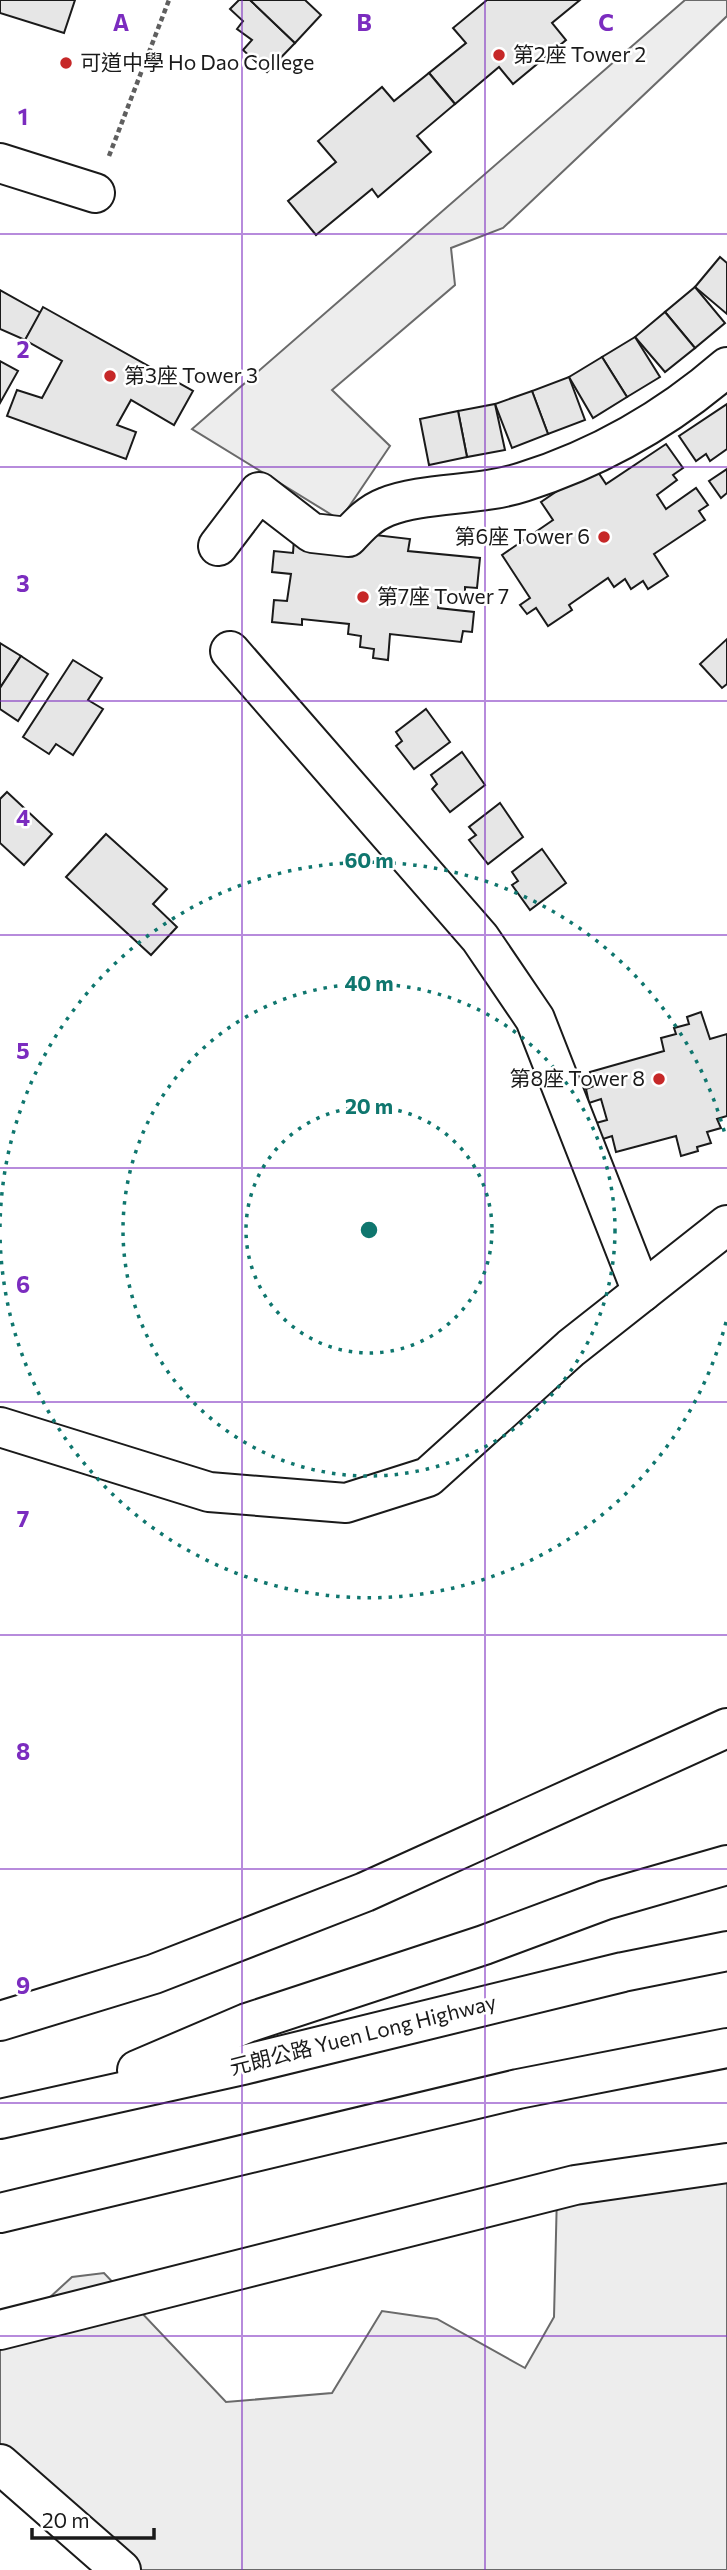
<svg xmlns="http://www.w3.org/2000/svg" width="727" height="2570" viewBox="0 0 727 2570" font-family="Commissioner,'Noto Sans TC',sans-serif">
<rect width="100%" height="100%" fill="#fff"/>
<!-- built -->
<g fill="#ededed" stroke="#6a6a6a" stroke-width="2">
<polygon points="685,0 727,0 727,16 503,228 451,248 455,285 332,390 390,446 340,520 192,429"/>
<polygon points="727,2161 727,2570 123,2570 0,2478 0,2315 24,2321 72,2277 104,2273 226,2402 332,2393 382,2311 437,2319 525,2368 554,2317 557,2193"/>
</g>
<!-- building -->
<g fill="#e6e6e6" stroke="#1a1a1a" stroke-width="2">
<polygon points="0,0 75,0 64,33 0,13"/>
<polygon points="239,0 250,0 295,43 267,72 243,50 252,40 237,29 243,21 230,9"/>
<polygon points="250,0 305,0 321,15 295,43"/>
<polygon points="487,0 580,0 552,23 566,40 513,84 499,67 455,104 429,73 466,43 453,28"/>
<polygon points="429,73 455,104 417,136 431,152 378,197 372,189 316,235 288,201 336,162 318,141 382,87 394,101"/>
<polygon points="720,257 727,263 727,314 695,287"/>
<polygon points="695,287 725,323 695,348 665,312"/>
<polygon points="0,290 41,313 25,340 0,329"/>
<polygon points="43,307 193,391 174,425 131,400 117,425 136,432 126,459 7,416 17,390 42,398 62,361 25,340"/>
<polygon points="665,312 695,348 665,372 635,337"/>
<polygon points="635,337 660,377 627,397 602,357"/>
<polygon points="602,357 627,397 593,418 569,377"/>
<polygon points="0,361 18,371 0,403"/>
<polygon points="569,377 585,420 548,434 532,391"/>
<polygon points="532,391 548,434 512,448 495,404"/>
<polygon points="495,404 505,450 467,457 458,411"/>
<polygon points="727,404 727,449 710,461 706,454 696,461 679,436"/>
<polygon points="458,411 467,457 429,465 420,419"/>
<polygon points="666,444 683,468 673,475 677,480 657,495 666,509 696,488 708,505 699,511 705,520 654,554 668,576 648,589 643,581 631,589 625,579 614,587 608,578 569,605 572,610 548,626 536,608 527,614 520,605 530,598 502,555 553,520 541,502 594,466 606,484"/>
<polygon points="727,469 727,493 721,498 709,481"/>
<polygon points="358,533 410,539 408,551 480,558 477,588 465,587 465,594 440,592 438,608 474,612 472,632 463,631 461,642 390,634 388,660 373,658 374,649 360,647 361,636 348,634 349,624 302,619 302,625 272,622 274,600 287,601 291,574 272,572 274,551 293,553 294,539"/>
<polygon points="727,639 727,684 722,688 700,664"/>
<polygon points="0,643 21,656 0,688"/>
<polygon points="21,656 48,674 18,721 0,709 0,688"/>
<polygon points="73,660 102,678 88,700 103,709 73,755 56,744 49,754 23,737"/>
<polygon points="426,709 450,742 414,769 396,746 402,741 396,732"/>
<polygon points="462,752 485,785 450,812 432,789 437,784 431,775"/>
<polygon points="7,792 52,834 24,865 0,843 0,799"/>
<polygon points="500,803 523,837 488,864 469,840 476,835 469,827"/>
<polygon points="106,834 167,889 153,904 177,927 151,955 66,877"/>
<polygon points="542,849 566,883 530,910 512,885 518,881 512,872"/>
<polygon points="701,1012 710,1039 727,1034 727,1116 717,1119 721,1128 707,1132 711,1143 697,1147 698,1151 681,1156 676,1136 616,1152 612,1136 600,1140 596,1123 607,1120 601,1099 589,1103 586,1089 594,1086 590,1072 664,1051 661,1038 676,1034 674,1028 689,1024 687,1017"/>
</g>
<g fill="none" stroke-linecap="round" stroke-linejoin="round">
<!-- minor casing -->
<g stroke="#1a1a1a" stroke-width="42">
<g id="minor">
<polyline points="0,163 95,193"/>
<path d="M218 546 259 492 312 533 348 537C359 525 370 513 386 507 423 492 481 496 523 482 599 458 667 419 727 367"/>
<polyline points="230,651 480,938 535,1019 642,1292"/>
<polyline points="0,1427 209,1492 346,1503 428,1477 571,1348 727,1225"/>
<polyline points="0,2021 154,1974 365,1892 727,1728"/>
<polyline points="0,2330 575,2185 727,2163"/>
<polyline points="0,2464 121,2570"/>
</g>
</g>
<!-- highway casing -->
<g stroke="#1a1a1a" stroke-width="42">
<g id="highway">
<polyline points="137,2070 247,2023 484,1945 605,1900 727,1865"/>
<polyline points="0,2119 243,2065 623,1972 727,1951"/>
<polyline points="0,2213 518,2089 727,2048"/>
</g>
</g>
<!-- path -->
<polyline stroke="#5f5f5f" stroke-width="4.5" stroke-dasharray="5 3.5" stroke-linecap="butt" points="109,156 169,0"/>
<!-- minor -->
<use href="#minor" stroke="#fff" stroke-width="38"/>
<!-- highway -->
<use href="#highway" stroke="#fff" stroke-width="38"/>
</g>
<!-- grid -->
<path fill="none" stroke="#7b2cbf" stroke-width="2" stroke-opacity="0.55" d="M242 0V2570M485 0V2570M0 234H727M0 467H727M0 701H727M0 935H727M0 1168H727M0 1402H727M0 1635H727M0 1869H727M0 2103H727M0 2336H727"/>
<!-- distance rings -->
<g fill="none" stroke="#0f766e" stroke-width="3.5" stroke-dasharray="3.5 7">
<circle cx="369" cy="1230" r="123"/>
<circle cx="369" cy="1230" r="246"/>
<path d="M726 1322A369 369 0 0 1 0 1233M0 1227A369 369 0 0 1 726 1138"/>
</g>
<!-- markers -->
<g fill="#c62828" stroke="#fff" stroke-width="2.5">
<circle cx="499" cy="55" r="7"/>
<circle cx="66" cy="63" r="7"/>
<circle cx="110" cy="376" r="7"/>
<circle cx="604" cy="537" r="7"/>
<circle cx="363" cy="597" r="7"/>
<circle cx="659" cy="1079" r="7"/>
</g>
<g text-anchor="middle" stroke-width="5" stroke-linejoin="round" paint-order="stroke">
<!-- poi labels -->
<g font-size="21" fill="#1a1a1a" stroke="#fff" text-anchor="start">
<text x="513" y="62">第2座 Tower 2</text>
<text x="80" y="70">可道中學 Ho Dao College</text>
<text x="124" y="383">第3座 Tower 3</text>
<text x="590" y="544" text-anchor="end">第6座 Tower 6</text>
<text x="377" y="604">第7座 Tower 7</text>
<text x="645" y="1086" text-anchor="end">第8座 Tower 8</text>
</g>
<!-- street labels -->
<g font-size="21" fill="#1a1a1a" stroke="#fff">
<text transform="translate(363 2035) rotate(-14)" y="7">元朗公路 Yuen Long Highway</text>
</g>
</g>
<g font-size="23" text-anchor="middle" font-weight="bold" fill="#7b2cbf" stroke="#fff" stroke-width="5" stroke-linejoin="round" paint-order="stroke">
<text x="121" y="31">A</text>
<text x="364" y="31">B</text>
<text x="606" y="31">C</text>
<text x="23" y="125">1</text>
<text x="23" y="358">2</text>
<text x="23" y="592">3</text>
<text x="23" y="826">4</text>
<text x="23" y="1059">5</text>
<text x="23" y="1293">6</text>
<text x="23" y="1527">7</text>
<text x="23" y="1760">8</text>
<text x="23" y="1994">9</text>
</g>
<circle cx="369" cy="1230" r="10" fill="#0f766e" stroke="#fff" stroke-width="3.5"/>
<g font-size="21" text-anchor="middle" font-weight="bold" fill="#0f766e" stroke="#fff" stroke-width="5" stroke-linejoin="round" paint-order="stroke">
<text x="369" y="868">60 m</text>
<text x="369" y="991">40 m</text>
<text x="369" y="1114">20 m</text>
</g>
<!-- scale -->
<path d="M32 2528v10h122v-10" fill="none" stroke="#1a1a1a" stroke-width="3.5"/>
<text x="42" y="2528" font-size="21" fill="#1a1a1a" stroke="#ffffff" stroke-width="5" paint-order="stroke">20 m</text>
</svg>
